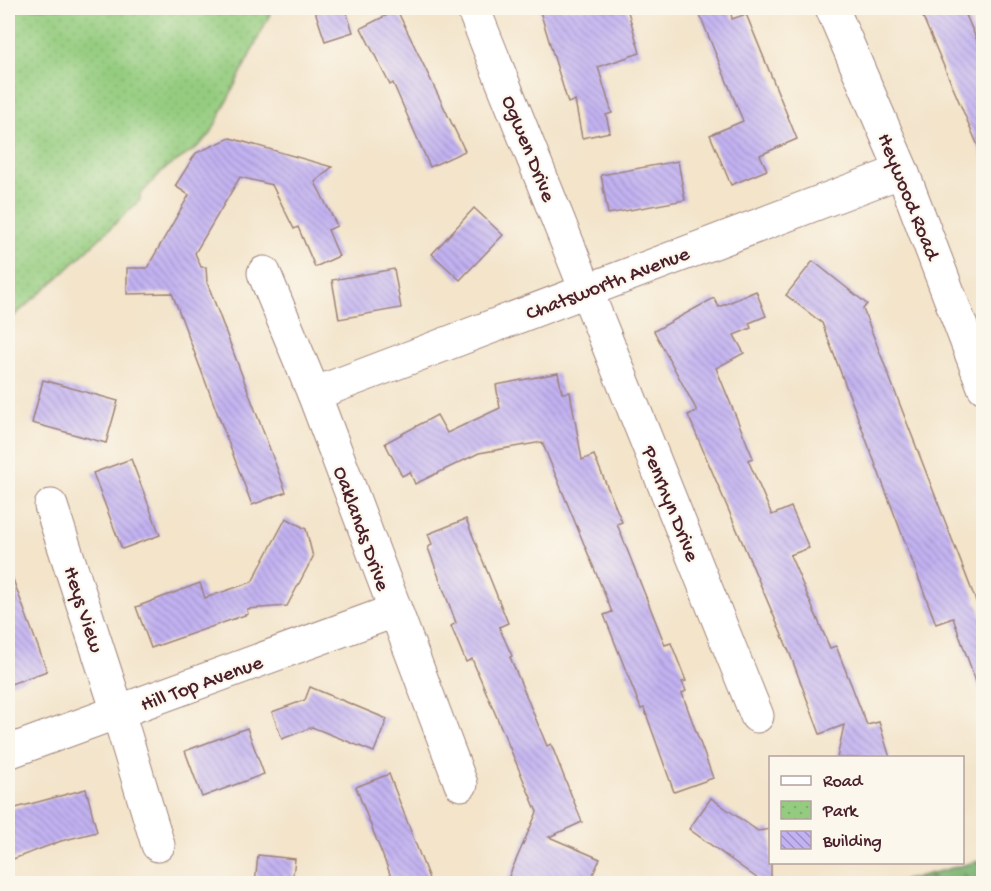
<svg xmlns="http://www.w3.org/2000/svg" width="991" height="891" viewBox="0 0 991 891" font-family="'Gochi Hand',sans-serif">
<defs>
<pattern id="forest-firs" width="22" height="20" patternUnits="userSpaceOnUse" patternTransform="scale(1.5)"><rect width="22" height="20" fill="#77b06e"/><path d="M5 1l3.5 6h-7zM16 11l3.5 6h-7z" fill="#648f5b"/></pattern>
<pattern id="park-dots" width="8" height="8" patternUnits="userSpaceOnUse" patternTransform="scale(1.5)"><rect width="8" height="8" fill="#94cc7f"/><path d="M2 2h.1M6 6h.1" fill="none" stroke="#81af6e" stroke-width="1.8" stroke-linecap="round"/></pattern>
<pattern id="building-back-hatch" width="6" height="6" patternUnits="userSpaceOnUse" patternTransform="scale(1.5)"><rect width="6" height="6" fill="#c2b2f2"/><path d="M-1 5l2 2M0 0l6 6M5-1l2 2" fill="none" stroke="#a090c4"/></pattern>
</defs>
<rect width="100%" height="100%" fill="#fbf7ec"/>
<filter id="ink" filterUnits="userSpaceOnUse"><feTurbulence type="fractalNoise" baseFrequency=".0167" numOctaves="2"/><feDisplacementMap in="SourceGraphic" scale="12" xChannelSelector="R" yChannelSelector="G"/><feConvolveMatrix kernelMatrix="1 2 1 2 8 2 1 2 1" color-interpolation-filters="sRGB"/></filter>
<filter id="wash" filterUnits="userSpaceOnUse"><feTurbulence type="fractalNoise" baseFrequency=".008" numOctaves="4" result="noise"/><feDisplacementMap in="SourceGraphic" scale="24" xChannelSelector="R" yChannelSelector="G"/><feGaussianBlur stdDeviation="1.35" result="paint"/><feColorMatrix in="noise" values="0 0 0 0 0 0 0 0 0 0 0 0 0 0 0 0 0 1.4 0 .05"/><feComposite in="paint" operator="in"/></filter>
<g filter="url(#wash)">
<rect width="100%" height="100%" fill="#f3e4ca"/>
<!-- forest -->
<polygon fill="url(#forest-firs)" stroke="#60684c" stroke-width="1.5" points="983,860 983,883 894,883"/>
<!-- park -->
<polygon fill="url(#park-dots)" stroke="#6f7655" stroke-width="1.5" points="8,8 273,8 210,135 194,150 164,169 140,195 140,200 59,277 8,321"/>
<g id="blocks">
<!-- building -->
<g fill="url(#building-back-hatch)">
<polygon points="314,8 345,8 353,32 325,41"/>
<polygon points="539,8 627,8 640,53 598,67 612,113 606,115 610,132 582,138 575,100 568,103"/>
<polygon points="697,8 730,8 732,19 746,14 797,139 760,155 767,170 731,185 710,135 743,121"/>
<polygon points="919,8 963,8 984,57 984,160"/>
<polygon points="397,10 465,151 430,167 393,83 390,85 361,28"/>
<polygon points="230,138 332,167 315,182 337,226 328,230 339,256 315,267 298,227 294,229 272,185 240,177 195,253 201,267 206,267 207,282 286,492 252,505 172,293 127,294 127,268 147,268 189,195 175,186 196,153"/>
<polygon points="678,161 685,200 608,214 601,175"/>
<polygon points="474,208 503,235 460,280 432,254"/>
<polygon points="813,261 867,304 863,309 984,622 984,693 980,693 953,618 936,624 822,323 786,295"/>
<polygon points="394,269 401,308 339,319 332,280"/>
<polygon points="756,291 766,316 749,323 751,328 734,335 744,353 716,368 753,458 748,460 772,515 791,507 809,548 790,555 830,648 836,646 867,725 879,722 890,758 837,758 844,725 820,734 790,654 688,415 697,411 654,331 714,298 719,307"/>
<polygon points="558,373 562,393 570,392 582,460 594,455 622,522 617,524 665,645 671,643 686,681 682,682 686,691 682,693 713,778 674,792 644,708 641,709 604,615 612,612 542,442 479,453 415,484 410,472 402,476 385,443 437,415 447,433 500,408 496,385"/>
<polygon points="43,380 118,401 106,443 32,423"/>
<polygon points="131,459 160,535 122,549 93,473"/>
<polygon points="286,518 306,529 313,557 287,606 247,609 248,614 151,648 136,607 200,583 205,598 252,582"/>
<polygon points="466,519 508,623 499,627 512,656 510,657 547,746 551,744 582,822 549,837 600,859 589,883 506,883 537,812 472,659 466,662 451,626 456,623 428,548 432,544 428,534"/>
<polygon points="8,574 11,574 47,671 8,685"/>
<polygon points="310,687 387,719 374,752 312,727 282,739 272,712 305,700"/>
<polygon points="247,728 264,774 202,797 185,751"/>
<polygon points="389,774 431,884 394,884 362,803 356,787"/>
<polygon points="86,789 97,832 61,841 8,861 8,810"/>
<polygon points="711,798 758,831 771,829 771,884 765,884 689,829"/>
<polygon points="258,855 295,859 292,884 255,884"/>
</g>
</g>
</g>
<g filter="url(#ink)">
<use href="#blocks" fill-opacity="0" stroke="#9e827a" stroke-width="1.5"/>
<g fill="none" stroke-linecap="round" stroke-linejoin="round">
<!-- street casing -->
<g stroke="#9e827a" stroke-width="35">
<g id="street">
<polyline points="473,8 757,716"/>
<polyline points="832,8 902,171 984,387"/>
<polyline points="264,273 314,394 461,784"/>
<polyline points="314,394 902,171"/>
<polyline points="51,506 118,712 158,845"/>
<polyline points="8,752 394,611"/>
</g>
</g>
<!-- street -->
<use href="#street" stroke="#fff" stroke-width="33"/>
</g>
</g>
<g text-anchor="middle" stroke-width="4.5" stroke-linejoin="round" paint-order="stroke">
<!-- street labels -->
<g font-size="21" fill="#4a1f2b" stroke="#fbf7ec">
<text transform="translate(530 148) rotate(68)" y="7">Ogwen Drive</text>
<text transform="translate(910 196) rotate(68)" y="7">Heywood Road</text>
<text transform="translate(607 282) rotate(-21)" y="7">Chatsworth Avenue</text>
<text transform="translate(672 503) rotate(68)" y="7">Penrhyn Drive</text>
<text transform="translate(363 528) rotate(70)" y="7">Oaklands Drive</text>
<text transform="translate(85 609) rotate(72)" y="7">Heys View</text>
<text transform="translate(201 682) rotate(-20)" y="7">Hill Top Avenue</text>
</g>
</g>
<!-- margin -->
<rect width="991" height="891" fill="none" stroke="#fbf7ec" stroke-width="30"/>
<!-- legend -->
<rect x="769" y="756" width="195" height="108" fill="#fbf7ec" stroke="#b4a19f" stroke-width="1.5"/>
<rect x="781" y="776" width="30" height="9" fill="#ffffff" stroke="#b4a19f" stroke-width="1.5"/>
<text x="823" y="786" font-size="18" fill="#4a1f2b">Road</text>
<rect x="781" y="801" width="30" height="18" fill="url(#park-dots)" stroke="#b4a19f" stroke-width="1.5"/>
<text x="823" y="816" font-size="18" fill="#4a1f2b">Park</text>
<rect x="781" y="831" width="30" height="18" fill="url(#building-back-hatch)" stroke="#b4a19f" stroke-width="1.5"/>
<text x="823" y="846" font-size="18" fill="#4a1f2b">Building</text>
</svg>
